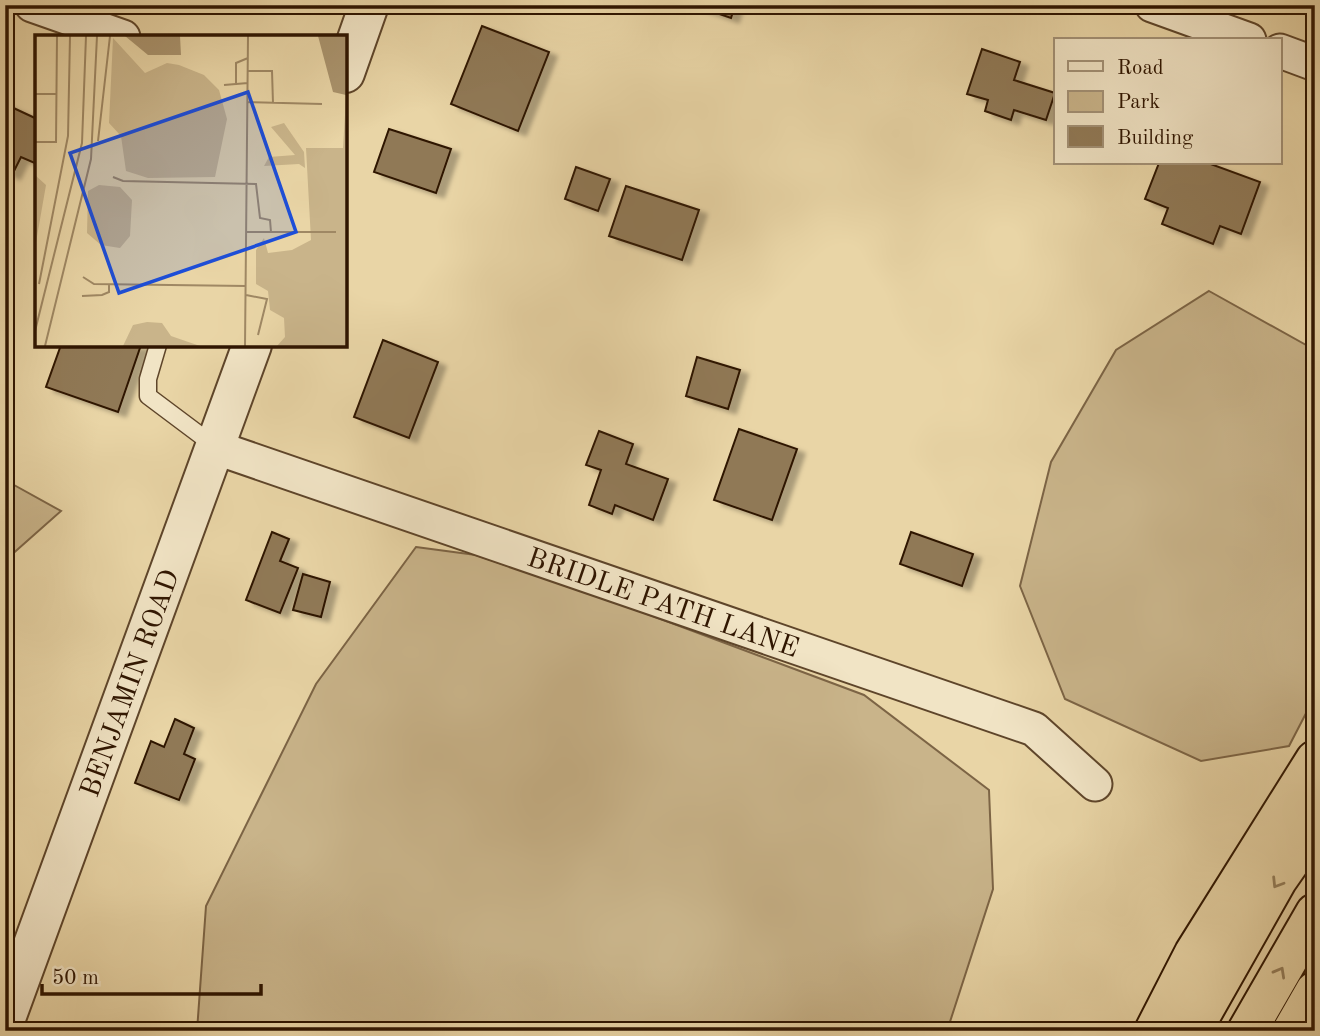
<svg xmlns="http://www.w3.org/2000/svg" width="1320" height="1036" viewBox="0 0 1320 1036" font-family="'Old Standard TT',serif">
<defs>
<filter id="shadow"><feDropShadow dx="8" dy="4.5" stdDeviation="2" flood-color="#0004"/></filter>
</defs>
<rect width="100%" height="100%" fill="#e9d5a6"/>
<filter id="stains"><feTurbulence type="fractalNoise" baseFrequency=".00286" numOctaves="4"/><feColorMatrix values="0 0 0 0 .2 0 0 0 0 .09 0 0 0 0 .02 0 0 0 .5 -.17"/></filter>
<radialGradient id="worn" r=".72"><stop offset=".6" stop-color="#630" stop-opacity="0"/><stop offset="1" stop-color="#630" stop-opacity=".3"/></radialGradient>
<!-- green -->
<g fill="#c9b48a" stroke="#7c6445" stroke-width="2">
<polygon points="1209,291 1315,350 1315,696 1289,746 1201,761 1065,699 1020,586 1051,462 1116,350"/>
<polygon points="5,480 61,511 9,557 5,555"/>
<polygon points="416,547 476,555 642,612 864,695 989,790 993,889 947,1031 197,1031 206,906 316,684"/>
</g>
<!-- building -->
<g fill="#907956" stroke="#2f1500" stroke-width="2" filter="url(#shadow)">
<polygon points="693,5 735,5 731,18"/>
<polygon points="482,26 549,52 518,131 451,104"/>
<polygon points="982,49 1020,62 1014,80 1055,93 1046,120 1014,110 1011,120 985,111 988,100 967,94"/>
<polygon points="5,104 37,119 37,164 21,157 12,175 5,171"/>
<polygon points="389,129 451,149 436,193 374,172"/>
<polygon points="1159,163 1208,163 1260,182 1241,234 1220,226 1213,244 1162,224 1168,208 1145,199"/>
<polygon points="576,167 610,179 598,211 565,199"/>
<polygon points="626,186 699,210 682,260 609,236"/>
<polygon points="383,340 438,362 409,438 354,417"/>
<polygon points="61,345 141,345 118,412 46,387"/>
<polygon points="697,357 740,370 728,409 686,396"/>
<polygon points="739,429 797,449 772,520 714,500"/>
<polygon points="599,431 633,444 626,464 668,479 653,520 615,505 612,514 589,505 601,470 586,465"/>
<polygon points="272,532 289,539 280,561 298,568 280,613 246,600"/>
<polygon points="911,532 973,554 962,586 900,564"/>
<polygon points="303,574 330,582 321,617 293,610"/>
<polygon points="175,719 194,728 184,754 195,759 179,800 135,783 151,741 164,747"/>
</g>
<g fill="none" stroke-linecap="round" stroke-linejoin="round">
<!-- service casing -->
<g stroke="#5e452a" stroke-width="19">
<polyline id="service" points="158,345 148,379 148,396 216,447"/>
</g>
<!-- minor casing -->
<g stroke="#5e452a" stroke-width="37">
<g id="minor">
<polyline points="32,5 123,37"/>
<polyline points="1152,5 1249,40"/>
<polyline points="1280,51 1315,64"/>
<path id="s1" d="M217 448 1034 729 1095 784"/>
</g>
</g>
<!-- tertiary casing -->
<g stroke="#5e452a" stroke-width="42">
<g id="tertiary">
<polyline points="345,73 369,5"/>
<path id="s2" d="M5 1021 252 345"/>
</g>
</g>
<!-- motorway casing -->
<g stroke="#2f1500" stroke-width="42">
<g id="motorway">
<polyline points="1154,1031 1194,953 1315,760"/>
<polyline points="1192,1031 1278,879 1315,826"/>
<polyline points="1247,1031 1315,913"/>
<polyline points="1292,1031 1315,991"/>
</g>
</g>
<!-- service -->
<use href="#service" stroke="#f1e4c5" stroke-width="16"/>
<!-- minor -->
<use href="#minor" stroke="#f1e4c5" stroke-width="33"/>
<!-- tertiary -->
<use href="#tertiary" stroke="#f1e4c5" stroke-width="38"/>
<!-- motorway -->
<use href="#motorway" stroke="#e9d5a6" stroke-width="38"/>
</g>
<!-- one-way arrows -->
<defs><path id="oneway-chevron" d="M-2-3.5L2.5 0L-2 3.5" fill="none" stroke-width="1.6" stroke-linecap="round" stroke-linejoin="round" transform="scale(1.75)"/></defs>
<g stroke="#957f5b">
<use href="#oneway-chevron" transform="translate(1277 883) rotate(122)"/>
<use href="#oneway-chevron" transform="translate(1280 972) rotate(-61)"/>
</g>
<g text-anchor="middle" stroke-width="5" stroke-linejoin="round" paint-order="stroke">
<!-- street labels -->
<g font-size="28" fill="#2f1500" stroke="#f1e4c5">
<text dy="10" stroke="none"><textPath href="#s1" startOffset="472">BRIDLE PATH LANE</textPath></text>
<text dy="10" stroke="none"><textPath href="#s2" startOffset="360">BENJAMIN ROAD</textPath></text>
</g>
</g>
<!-- overview -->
<g transform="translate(35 35)">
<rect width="312" height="312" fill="#e9d5a6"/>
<path d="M78 3 110 38 132 28 144 30 169 40 184 55 192 84 180 142 113 143 91 136 86 101 74 88ZM311 63V311H242L250 302 249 283 235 275 233 256 221 249V215L229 203 233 218 257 215 276 205 271 113H308ZM249 88 269 117 270 133 264 129 229 131 234 122 260 120 236 92ZM0 140 11 150 0 213ZM64 150 85 152 97 165 95 201 85 213 66 210 52 198 53 156ZM112 287 127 288 136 301 165 311H88L98 290Z" fill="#c9b48a"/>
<path d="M90 1H145L146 20H113ZM283 1H311V60L298 57Z" fill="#aa946e"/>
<path fill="none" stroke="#9f8864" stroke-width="2" d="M213 36H237L238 68M201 48V28L213 23M189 50 213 48M0 59H22M213 67 287 69M63 106 75 1M0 107H21L22 1M78 142 88 146 221 149 225 183 235 185 236 197M212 197H301M48 242 59 249 211 251M4 249 33 101 35 1M211 260 232 264 223 300M47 261 67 260 74 257V249M0 296 47 108 51 1M10 311 56 124 62 1M210 311 213 1"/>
<path fill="#1d4ed8" fill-opacity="0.15" stroke="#1d4ed8" stroke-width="3.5" d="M213 57 261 197 84 258 35 118Z"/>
<rect width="312" height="312" fill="none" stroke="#2f1500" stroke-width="3.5"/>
</g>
<!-- margin -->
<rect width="1320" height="1036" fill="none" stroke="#e9d5a6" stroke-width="28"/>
<rect x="7" y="7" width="1306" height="1022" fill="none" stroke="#2f1500" stroke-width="3.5"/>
<rect x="14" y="14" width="1292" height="1008" fill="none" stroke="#2f1500" stroke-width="2"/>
<!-- legend -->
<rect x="1054" y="38" width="228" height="126" fill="#f1e4c5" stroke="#a39176" stroke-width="2"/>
<rect x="1068" y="61" width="35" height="10" fill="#f1e4c5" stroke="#a39176" stroke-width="2"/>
<text x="1117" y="74" font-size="21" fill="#2f1500">Road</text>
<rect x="1068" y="91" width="35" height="21" fill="#c9b48a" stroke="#a39176" stroke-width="2"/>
<text x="1117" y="108" font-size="21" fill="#2f1500">Park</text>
<rect x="1068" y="126" width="35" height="21" fill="#907956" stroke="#a39176" stroke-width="2"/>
<text x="1117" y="144" font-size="21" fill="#2f1500">Building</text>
<!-- scale -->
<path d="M42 984v10h219v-10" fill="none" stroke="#2f1500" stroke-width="3.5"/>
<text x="52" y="984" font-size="21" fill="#2f1500" stroke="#f1e4c5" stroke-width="5" paint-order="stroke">50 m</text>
<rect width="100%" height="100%" filter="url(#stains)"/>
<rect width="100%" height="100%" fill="url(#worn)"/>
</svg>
